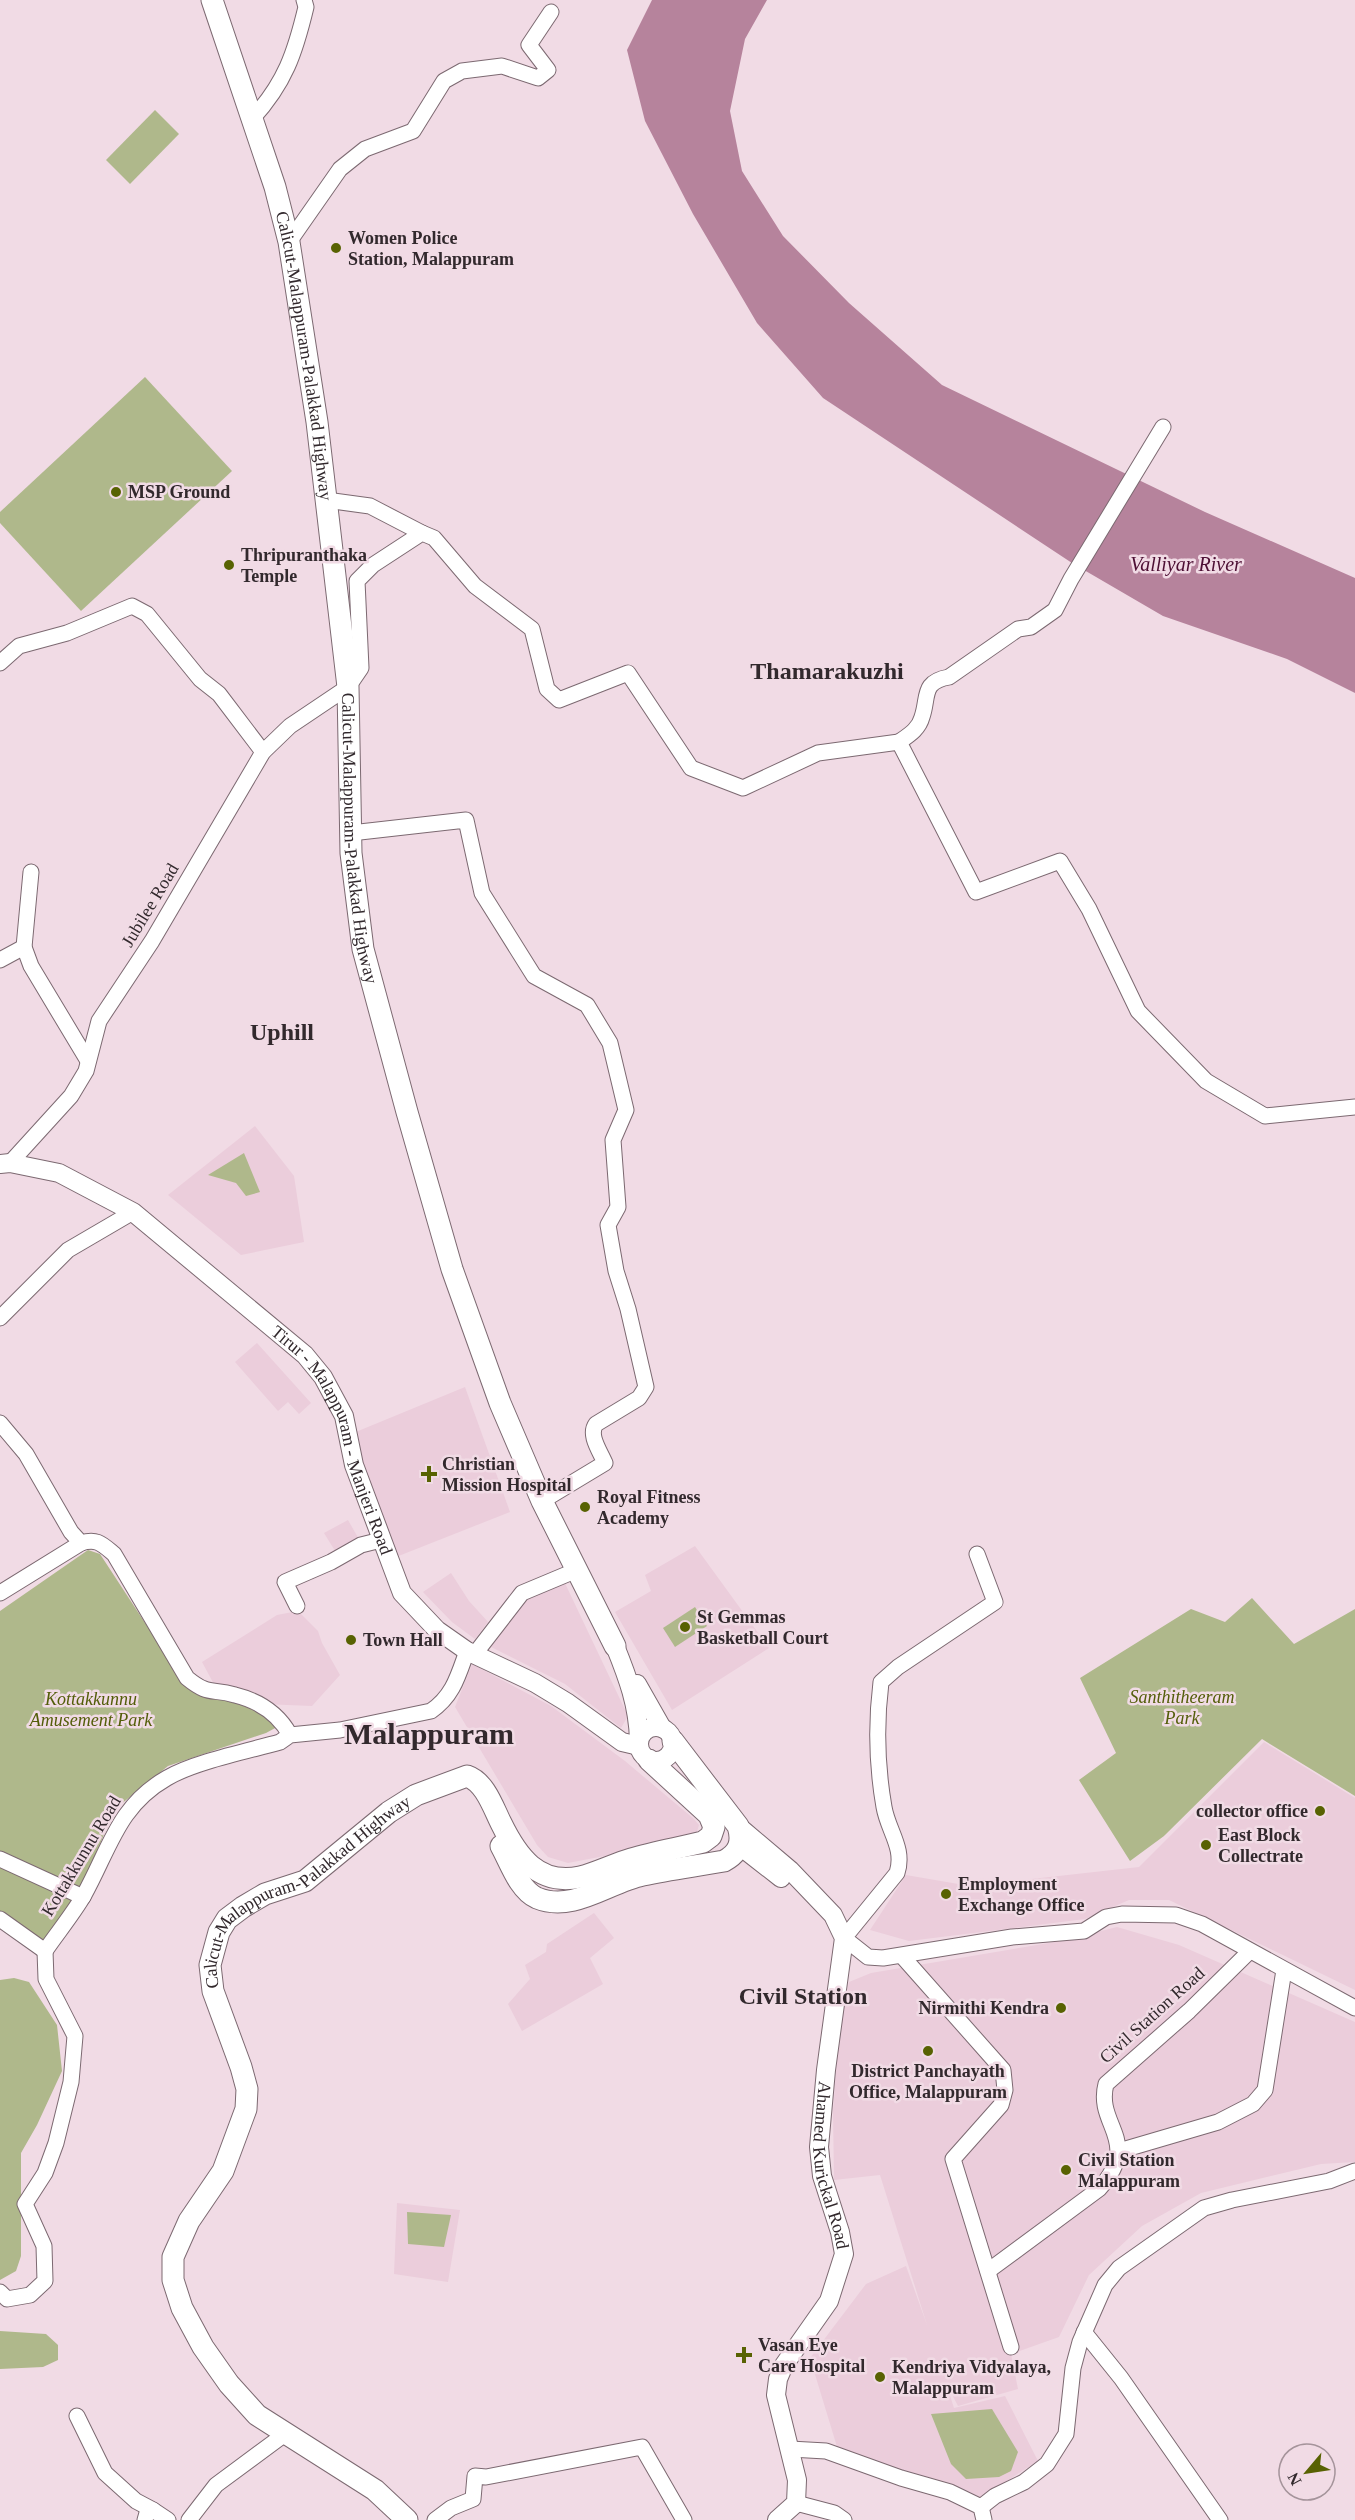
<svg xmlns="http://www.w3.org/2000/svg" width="1355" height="2520" viewBox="0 0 1355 2520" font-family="'Times New Roman',serif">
<rect width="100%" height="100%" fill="#f1dbe5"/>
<!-- built -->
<g fill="#ebcddb">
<polygon points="255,1126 294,1176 304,1242 241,1255 168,1195"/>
<polygon points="257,1343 311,1403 299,1414 288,1402 278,1411 235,1362"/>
<polygon points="465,1387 510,1512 396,1557 346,1436"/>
<polygon points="348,1520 360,1541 337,1554 324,1533"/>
<polygon points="695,1546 769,1648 672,1710 615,1612 651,1591 645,1575"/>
<polygon points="451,1573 469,1601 488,1622 475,1639 452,1622 423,1592"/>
<polygon points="563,1579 628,1716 621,1728 565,1684 487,1645 531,1593"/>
<polygon points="298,1611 318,1631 322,1643 340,1675 312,1706 263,1704 216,1688 202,1662 277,1615"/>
<polygon points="472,1664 551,1706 625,1761 694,1819 699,1825 696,1835 688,1840 568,1863 548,1857 537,1845 455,1707"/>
<polygon points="1264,1742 1355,1798 1355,1990 1169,1900 1129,1900 1085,1919 909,1941 870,1930 906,1875 970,1886 1139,1867"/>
<polygon points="594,1913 614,1938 590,1958 603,1984 522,2031 508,2004 530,1979 525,1965 546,1952 547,1944"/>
<polygon points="1117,1927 1179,1945 1355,2022 1355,2162 1321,2164 1201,2193 1142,2226 1089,2275 1059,2337 1011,2354 1018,2389 958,2406 946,2383 954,2408 1005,2396 1038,2461 980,2498 838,2450 810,2358 866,2284 906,2266 927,2325 880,2175 834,2180 833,2111 839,2032 849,1982 871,1973 1061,1941"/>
<polygon points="397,2203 460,2210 448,2282 394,2274"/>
</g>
<!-- green -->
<g fill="#afb88b">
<polygon points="155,110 179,134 130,184 106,160"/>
<polygon points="145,377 232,471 81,611 0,523 0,512"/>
<polygon points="244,1153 260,1192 246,1196 236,1183 208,1175"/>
<path d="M88 1550 100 1554 185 1684C214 1701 253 1701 277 1727L266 1733 168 1766 120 1805 104 1834 80 1895 44 1948 0 1916V1611Z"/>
<polygon points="1252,1598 1294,1644 1355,1609 1355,1796 1262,1739 1164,1836 1130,1861 1079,1780 1116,1753 1080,1678 1191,1609 1225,1622"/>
<polygon points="695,1607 707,1626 675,1647 663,1628"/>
<polygon points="14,1978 29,1982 57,2025 62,2071 37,2125 21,2153 21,2256 16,2271 0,2280 0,1980"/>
<polygon points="407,2212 451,2215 444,2247 408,2244"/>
<polygon points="0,2331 46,2334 58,2345 58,2360 43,2367 0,2369"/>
<polygon points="992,2409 1018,2452 1011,2471 999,2477 966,2479 951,2464 931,2414"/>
</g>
<!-- water -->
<polygon fill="#b6839c" points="652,0 767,0 745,39 730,111 742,171 783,236 849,303 942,385 1205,512 1355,578 1355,693 1287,659 1163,616 1072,563 823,398 757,323 693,214 645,121 627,50"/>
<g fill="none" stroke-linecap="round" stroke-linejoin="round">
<!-- minor casing -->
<g stroke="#7c6971" stroke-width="17">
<g id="minor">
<path d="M252 119C285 83 295 53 306 7L304 0"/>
<polyline points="289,242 340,169 365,149 413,131 444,81 462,71 502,66 538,78 548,70 529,45 551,12"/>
<polyline points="326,500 370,506 422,533"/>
<polyline points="0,663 19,646 67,633 132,606 147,614 200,679 219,694 263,752"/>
<path d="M899 742C909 735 919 729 922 717 929 697 921 682 949 677L1018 629 1031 627 1055 610 1071 579 1163 427"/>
<path d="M351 833 466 820 482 893 534 976 587 1005 610 1043 626 1110 613 1140 618 1207 608 1225 616 1271 628 1309 646 1387 639 1398 596 1424C588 1435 600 1451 605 1463L542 1501"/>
<polyline points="31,872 24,947 31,966 88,1061"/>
<polyline points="0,960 24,947"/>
<polyline points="10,1163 71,1096 86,1071 99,1021 152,941 263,752 290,726 348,687 361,668 357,581 373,565 422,533 434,538 475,586 532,629 547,689 559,700 628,673 691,768 743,788 818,753 899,742 976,892 1060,861 1089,909 1138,1011 1206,1081 1265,1116 1355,1107"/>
<polyline points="0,1318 68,1250 133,1212"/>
<path d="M0 1423 26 1454 71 1532 81 1543C97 1538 102 1544 114 1554L187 1678C209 1696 211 1688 235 1695 259 1701 278 1713 290 1735"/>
<path d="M977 1554 995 1602 898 1667 881 1682C876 1722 877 1767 884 1807 888 1831 905 1848 897 1873L844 1938 868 1957 883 1958 1012 1937 1084 1931 1106 1917 1122 1914 1176 1915 1202 1924 1355 2008"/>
<polyline points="0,1593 81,1543"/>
<polyline points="297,1606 285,1582 331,1562 361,1545 381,1540"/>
<polyline points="474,1655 522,1593 577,1570"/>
<polyline points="0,1859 83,1897"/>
<polyline points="0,1919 45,1951"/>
<path d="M45 1951C58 1932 73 1914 84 1895 110 1848 118 1806 167 1778 194 1762 248 1751 280 1742L290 1735 340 1730 431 1711C453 1696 458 1676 467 1651"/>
<polyline points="902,1956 1003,2070 1005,2090 1001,2105 953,2159 1011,2347"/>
<polyline points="1119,2151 1218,2122 1253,2104 1265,2090 1284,1970"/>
<path d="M988 2271 1099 2189C1143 2140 1095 2126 1106 2084L1189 2011 1250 1951"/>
<polyline points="0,2292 7,2299 30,2295 45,2281 44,2246 25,2204 45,2173 56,2143 71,2082 75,2036 46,1979 45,1951"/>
<polyline points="1084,2332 1121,2378 1220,2520"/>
<polyline points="77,2416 105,2473 136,2501 153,2510"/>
<polyline points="790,2449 826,2451 901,2478 950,2492 981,2507 984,2520"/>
<polyline points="796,2503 834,2513 844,2520"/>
<polyline points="981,2507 995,2496 1024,2482 1047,2464 1066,2434 1073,2368 1080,2342 1105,2285 1119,2268 1204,2208 1232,2200 1329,2181 1355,2171"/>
<polyline points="145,2520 147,2513 153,2510 168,2520"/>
<polyline points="189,2520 216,2485 285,2434"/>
<polyline points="435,2520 451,2508 473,2499 475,2476 486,2477 642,2447 684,2520"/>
</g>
</g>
<!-- major casing -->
<g stroke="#7c6971" stroke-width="20">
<g id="major">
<path id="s1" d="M0 1164 10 1163 59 1173 133 1212 305 1355 323 1377 344 1416 354 1465 402 1593 437 1630 467 1651 535 1683 568 1703 622 1742 639 1746"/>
<path d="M615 1646C628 1678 638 1705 639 1740"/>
<polyline points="637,1684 662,1728"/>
<circle cx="656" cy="1744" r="17"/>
<path id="s2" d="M738 1826 790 1870 833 1915 844 1938 826 2070 819 2147 822 2176 840 2232 844 2254 829 2301 784 2365 778 2379 776 2395 797 2480 796 2503 777 2520"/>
<polyline points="740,1846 781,1878"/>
</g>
</g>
<!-- highway casing -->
<g stroke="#7c6971" stroke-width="23">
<g id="highway">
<path id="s3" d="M212 0 275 187 289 242 317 422 348 687 351 853 363 949 407 1112 452 1269 500 1403 542 1501 615 1646"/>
<path d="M501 1846C510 1862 519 1890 537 1898 573 1913 609 1882 643 1875 670 1869 697 1866 724 1861 739 1853 743 1842 738 1826L673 1741"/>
<path id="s4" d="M407 2520 375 2490 257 2415 229 2384 203 2347 182 2308 173 2280V2257L189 2221 223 2171 246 2109 247 2089 241 2067 213 1991 210 1965 219 1932 227 1919 243 1907 265 1894 305 1881 389 1812 416 1795 467 1776C485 1782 493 1807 501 1823 517 1856 538 1886 580 1877 597 1873 614 1864 631 1859 654 1852 679 1848 703 1842L711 1836 714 1827 709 1815 649 1760"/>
</g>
</g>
<!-- minor -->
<use href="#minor" stroke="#fff" stroke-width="15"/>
<!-- major -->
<use href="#major" stroke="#fff" stroke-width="18"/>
<!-- highway -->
<use href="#highway" stroke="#fff" stroke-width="21"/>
</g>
<!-- markers -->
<g fill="#586202" stroke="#f1dbe5" stroke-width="2">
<circle cx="336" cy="248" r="6"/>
<circle cx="116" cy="492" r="6"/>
<circle cx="229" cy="565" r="6"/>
<path d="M426 1465h6v6h6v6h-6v6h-6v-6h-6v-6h6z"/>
<circle cx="585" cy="1507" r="6"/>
<circle cx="685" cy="1627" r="6"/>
<circle cx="351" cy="1640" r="6"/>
<circle cx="1320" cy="1811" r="6"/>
<circle cx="1206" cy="1845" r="6"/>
<circle cx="946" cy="1894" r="6"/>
<circle cx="1061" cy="2008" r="6"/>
<circle cx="928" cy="2051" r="6"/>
<circle cx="1066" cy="2170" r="6"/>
<path d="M741 2346h6v6h6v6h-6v6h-6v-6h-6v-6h6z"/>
<circle cx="880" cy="2377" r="6"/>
</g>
<g text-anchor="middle" stroke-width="5" stroke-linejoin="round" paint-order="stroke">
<!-- poi labels -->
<g font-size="18" font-weight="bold" fill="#32292d" stroke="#f1dbe5" text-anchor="start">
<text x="348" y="244">Women Police<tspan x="348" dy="21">Station, Malappuram</tspan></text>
<text x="128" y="498">MSP Ground</text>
<text x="241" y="561">Thripuranthaka<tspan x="241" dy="21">Temple</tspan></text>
<text x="442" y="1470">Christian<tspan x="442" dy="21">Mission Hospital</tspan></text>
<text x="597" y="1503">Royal Fitness<tspan x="597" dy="21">Academy</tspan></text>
<text x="697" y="1623">St Gemmas<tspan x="697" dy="21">Basketball Court</tspan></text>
<text x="363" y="1646">Town Hall</text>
<text x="1308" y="1817" text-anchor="end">collector office</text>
<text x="1218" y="1841">East Block<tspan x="1218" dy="21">Collectrate</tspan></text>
<text x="958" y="1890">Employment<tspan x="958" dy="21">Exchange Office</tspan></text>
<text x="1049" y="2014" text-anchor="end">Nirmithi Kendra</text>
<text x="928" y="2077" text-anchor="middle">District Panchayath<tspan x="928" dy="21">Office, Malappuram</tspan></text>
<text x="1078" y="2166">Civil Station<tspan x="1078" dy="21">Malappuram</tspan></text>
<text x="758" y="2351">Vasan Eye<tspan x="758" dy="21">Care Hospital</tspan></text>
<text x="892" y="2373">Kendriya Vidyalaya,<tspan x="892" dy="21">Malappuram</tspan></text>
</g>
<!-- street labels -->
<g font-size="18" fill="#32292d" stroke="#f1dbe5">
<text dy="6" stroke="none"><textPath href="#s3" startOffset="369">Calicut-Malappuram-Palakkad Highway</textPath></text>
<text dy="6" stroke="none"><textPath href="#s3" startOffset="855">Calicut-Malappuram-Palakkad Highway</textPath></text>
<text transform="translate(150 905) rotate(-59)" y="6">Jubilee Road</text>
<text dy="6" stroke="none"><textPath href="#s1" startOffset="456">Tirur - Malappuram - Manjeri Road</textPath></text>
<text transform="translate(81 1856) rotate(-59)" y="6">Kottakkunnu Road</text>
<text dy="6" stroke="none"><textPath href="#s4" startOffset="806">Calicut-Malappuram-Palakkad Highway</textPath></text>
<text transform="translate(1152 2015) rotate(-42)" y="6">Civil Station Road</text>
<text dy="6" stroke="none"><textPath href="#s2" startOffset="386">Ahamed Kurickal Road</textPath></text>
</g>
<!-- park labels -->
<g font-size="18" font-style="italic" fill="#535d09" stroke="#f1dbe5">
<text x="1182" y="1703">Santhitheeram<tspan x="1182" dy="21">Park</tspan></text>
<text x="91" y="1705">Kottakkunnu<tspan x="91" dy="21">Amusement Park</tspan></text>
</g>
<!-- water labels -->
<g font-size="20" font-style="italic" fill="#4d0f34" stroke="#f1dbe5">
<text x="1186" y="571">Valliyar River</text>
</g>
<!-- district labels -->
<g font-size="24" font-weight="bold" fill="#32292d" stroke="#f1dbe5">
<text x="827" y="679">Thamarakuzhi</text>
<text x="282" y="1040">Uphill</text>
<text x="803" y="2004">Civil Station</text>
</g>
<!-- town labels -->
<g font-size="30" font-weight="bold" fill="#32292d" stroke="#f1dbe5">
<text x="429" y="1744">Malappuram</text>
</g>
</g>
<!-- north arrow -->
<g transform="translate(1307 2472) rotate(241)"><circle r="28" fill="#f1dbe5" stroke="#a5949b" stroke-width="1.5"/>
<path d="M0-4.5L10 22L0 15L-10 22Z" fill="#586202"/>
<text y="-9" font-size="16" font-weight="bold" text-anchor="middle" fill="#32292d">N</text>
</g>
</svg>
